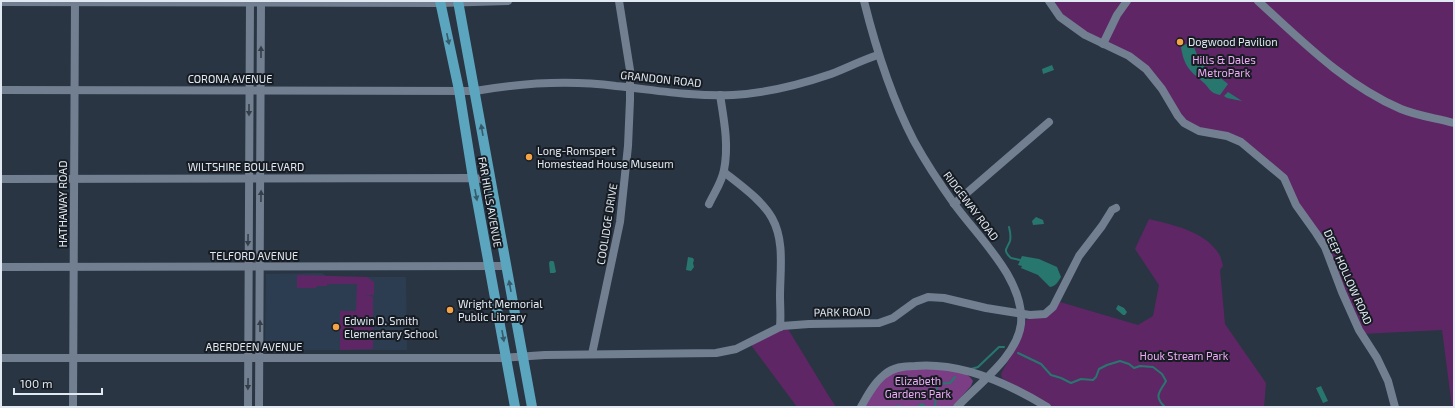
<svg xmlns="http://www.w3.org/2000/svg" width="1455" height="408" viewBox="0 0 1455 408" font-family="'Exo 2',sans-serif">
<rect width="100%" height="100%" fill="#293543"/>
<!-- built -->
<polygon fill="#2d3d51" points="322,273 327,277 406,277 407,350 265,350 266,274"/>
<!-- green -->
<g fill="#5f2666">
<polygon points="1049,1 1454,1 1454,407 1452,407 1442,330 1361,334 1325,247 1289,187 1241,142 1192,128 1146,68 1085,35"/>
<path d="M1149 219C1173 225 1205 231 1219 254 1221 257 1222 262 1223 266L1220 270 1225 324 1266 383 1264 407H1052L1002 378 1001 374 1004 368 1020 341 1026 320 1060 302 1138 325 1153 316 1159 285 1135 249Z"/>
<polygon points="297,275 367,277 374,282 374,295 363,295 372,296 373,298 373,349 340,350 340,311 356,311 357,284 327,284 327,286 317,286 316,288 297,288"/>
<polygon points="788,329 830,398 836,407 797,407 751,345 775,332"/>
</g>
<!-- forest -->
<path fill="#7b3d83" d="M908 368C924 368 965 365 973 381L971 386 952 407H864L876 388 889 374Z"/>
<!-- water -->
<g fill="#27776f">
<path d="M1189 43 1194 47 1199 60 1207 70 1218 76 1228 84 1220 95C1209 93 1210 88 1203 82 1189 70 1184 66 1181 47L1186 44Z"/>
<polygon points="1052,65 1054,70 1043,74 1042,69"/>
<polygon points="1228,92 1242,101 1227,98 1224,96"/>
<polygon points="1036,217 1043,220 1044,224 1033,225 1032,221"/>
<path d="M1022 256 1039 259 1057 267 1061 277C1058 282 1056 286 1050 287L1038 275 1021 268 1022 266 1018 265Z"/>
<polygon points="688,257 693,258 694,260 693,263 694,267 691,271 686,270"/>
<polygon points="550,261 553,261 554,262 556,272 554,273 550,273 549,263"/>
<polygon points="1118,305 1124,308 1127,312 1125,315 1123,315 1116,309"/>
<polygon points="1321,386 1328,401 1323,403 1316,388"/>
</g>
<g fill="none" stroke-linecap="round" stroke-linejoin="round">
<!-- stream -->
<g stroke="#27776f" stroke-width="2">
<path d="M1009 227C1010 231 1011 237 1010 241 1007 249 1002 250 1011 258L1020 260"/>
<path d="M1018 353 1041 364 1051 375 1061 378 1071 383 1081 379 1093 380 1096 377 1099 369 1107 365 1120 361 1129 364 1134 368 1140 366 1153 367 1162 374 1166 381C1160 392 1153 396 1165 407"/>
<polyline points="971,369 978,367 999,347 1004,347"/>
<polyline points="894,407 899,406 901,407"/>
<polyline points="917,407 922,404 926,407"/>
<path d="M935 407C937 399 933 392 939 384L950 383 955 377"/>
</g>
<!-- minor -->
<g stroke="#717f90" stroke-width="8">
<path d="M864 1C876 49 891 97 914 141 926 163 940 184 955 205 979 238 1025 280 1021 324 1017 357 978 384 957 407"/>
<polyline points="1049,1 1060,17 1085,35 1129,56 1146,69 1162,89 1178,116 1184,123 1199,131 1227,136 1241,142 1284,178 1296,205 1316,233 1325,247 1342,292 1359,330 1377,358 1388,381 1395,407"/>
<path d="M1258 1C1302 41 1345 85 1401 109 1418 116 1436 118 1454 123"/>
<polyline points="1,2 440,3 508,1"/>
<polyline points="1103,44 1117,15 1127,1"/>
<path d="M1 90 475 91C521 83 569 80 616 86 655 90 694 97 733 95 767 93 799 85 831 74 847 68 862 60 878 55"/>
<path d="M724 172C740 185 762 200 772 218 785 241 780 271 780 296 780 306 781 317 780 327"/>
<polyline points="1,179 473,178 490,180"/>
<path d="M709 204C714 193 722 182 724 170 729 145 724 120 720 95"/>
<polyline points="954,204 1049,122"/>
<polyline points="1,267 506,266"/>
<polyline points="592,354 620,222 628,146 630,100 630,70 619,1"/>
<polyline points="1,358 501,358 545,355 716,353 736,349 782,326 809,324 879,323 893,318 915,302 928,297 944,298 986,308 1030,315 1045,314 1053,307 1079,256 1102,226 1112,210 1116,208"/>
<polyline points="73,407 75,1"/>
<polyline points="248,407 250,1"/>
<polyline points="259,407 261,1"/>
<path d="M861 407C867 396 874 383 884 375 893 367 904 366 915 366 962 362 1008 383 1047 407"/>
</g>
<!-- major -->
<g stroke="#5ca5bf" stroke-width="10">
<polyline points="440,1 459,90 473,178 515,407"/>
<polyline points="458,1 532,407"/>
</g>
</g>
<!-- one-way arrows -->
<defs><path id="oneway-solid" d="M-6-.8H1V-3.2L6.5 0L1 3.2V.8H-6Z"/></defs>
<g fill="#365a69">
<use href="#oneway-solid" transform="translate(448 39) rotate(78)"/>
<use href="#oneway-solid" transform="translate(482 130) rotate(-100)"/>
<use href="#oneway-solid" transform="translate(476 195) rotate(79)"/>
<use href="#oneway-solid" transform="translate(510 286) rotate(-100)"/>
<use href="#oneway-solid" transform="translate(503 336) rotate(80)"/>
</g>
<g fill="#363f49">
<use href="#oneway-solid" transform="translate(261 52) rotate(-90)"/>
<use href="#oneway-solid" transform="translate(249 110) rotate(90)"/>
<use href="#oneway-solid" transform="translate(261 196) rotate(-89)"/>
<use href="#oneway-solid" transform="translate(248 240) rotate(91)"/>
<use href="#oneway-solid" transform="translate(260 326) rotate(-90)"/>
<use href="#oneway-solid" transform="translate(248 384) rotate(91)"/>
</g>
<!-- markers -->
<g fill="#f4a345" stroke="#171c23" stroke-width="1.5">
<circle cx="1180" cy="42" r="4"/>
<circle cx="529" cy="157" r="4"/>
<circle cx="450" cy="310" r="4"/>
<circle cx="336" cy="327" r="4"/>
</g>
<g text-anchor="middle" stroke-width="4" stroke-linejoin="round" paint-order="stroke">
<!-- poi labels -->
<g font-size="11" fill="#e1e9f2" stroke="#171c23" text-anchor="start">
<text x="1188" y="46">Dogwood Pavilion</text>
<text x="537" y="155">Long-Romspert<tspan x="537" dy="13">Homestead House Museum</tspan></text>
<text x="458" y="308">Wright Memorial<tspan x="458" dy="13">Public Library</tspan></text>
<text x="344" y="325">Edwin D. Smith<tspan x="344" dy="13">Elementary School</tspan></text>
</g>
<!-- park labels -->
<g font-size="11" fill="#f0abf7" stroke="#171c23">
<text x="1224" y="64">Hills &amp; Dales<tspan x="1224" dy="13">MetroPark</tspan></text>
<text x="1184" y="360">Houk Stream Park</text>
<text x="918" y="385">Elizabeth<tspan x="918" dy="13">Gardens Park</tspan></text>
</g>
<!-- street labels -->
<g font-size="11" fill="#e1e9f2" stroke="#171c23">
<text x="230" y="83">CORONA AVENUE</text>
<text transform="translate(661 79) rotate(6)" y="4">GRANDON ROAD</text>
<text x="246" y="171">WILTSHIRE BOULEVARD</text>
<text transform="translate(490 202) rotate(80)" y="4">FAR HILLS AVENUE</text>
<text transform="translate(63 204) rotate(-90)" y="4">HATHAWAY ROAD</text>
<text transform="translate(971 206) rotate(53)" y="4">RIDGEWAY ROAD</text>
<text transform="translate(607 224) rotate(-81)" y="4">COOLIDGE DRIVE</text>
<text x="254" y="260">TELFORD AVENUE</text>
<text transform="translate(1348 277) rotate(66)" y="4">DEEP HOLLOW ROAD</text>
<text transform="translate(842 312) rotate(-1)" y="4">PARK ROAD</text>
<text x="254" y="351">ABERDEEN AVENUE</text>
</g>
</g>
<!-- border -->
<rect width="1455" height="408" fill="none" stroke="#e1e9f2" stroke-width="4"/>
<!-- scale -->
<path d="M14 388v6h88v-6" fill="none" stroke="#e1e9f2" stroke-width="2"/>
<text x="20" y="388" font-size="12" fill="#e1e9f2" stroke="#171c23" stroke-width="3" paint-order="stroke">100 m</text>
</svg>
